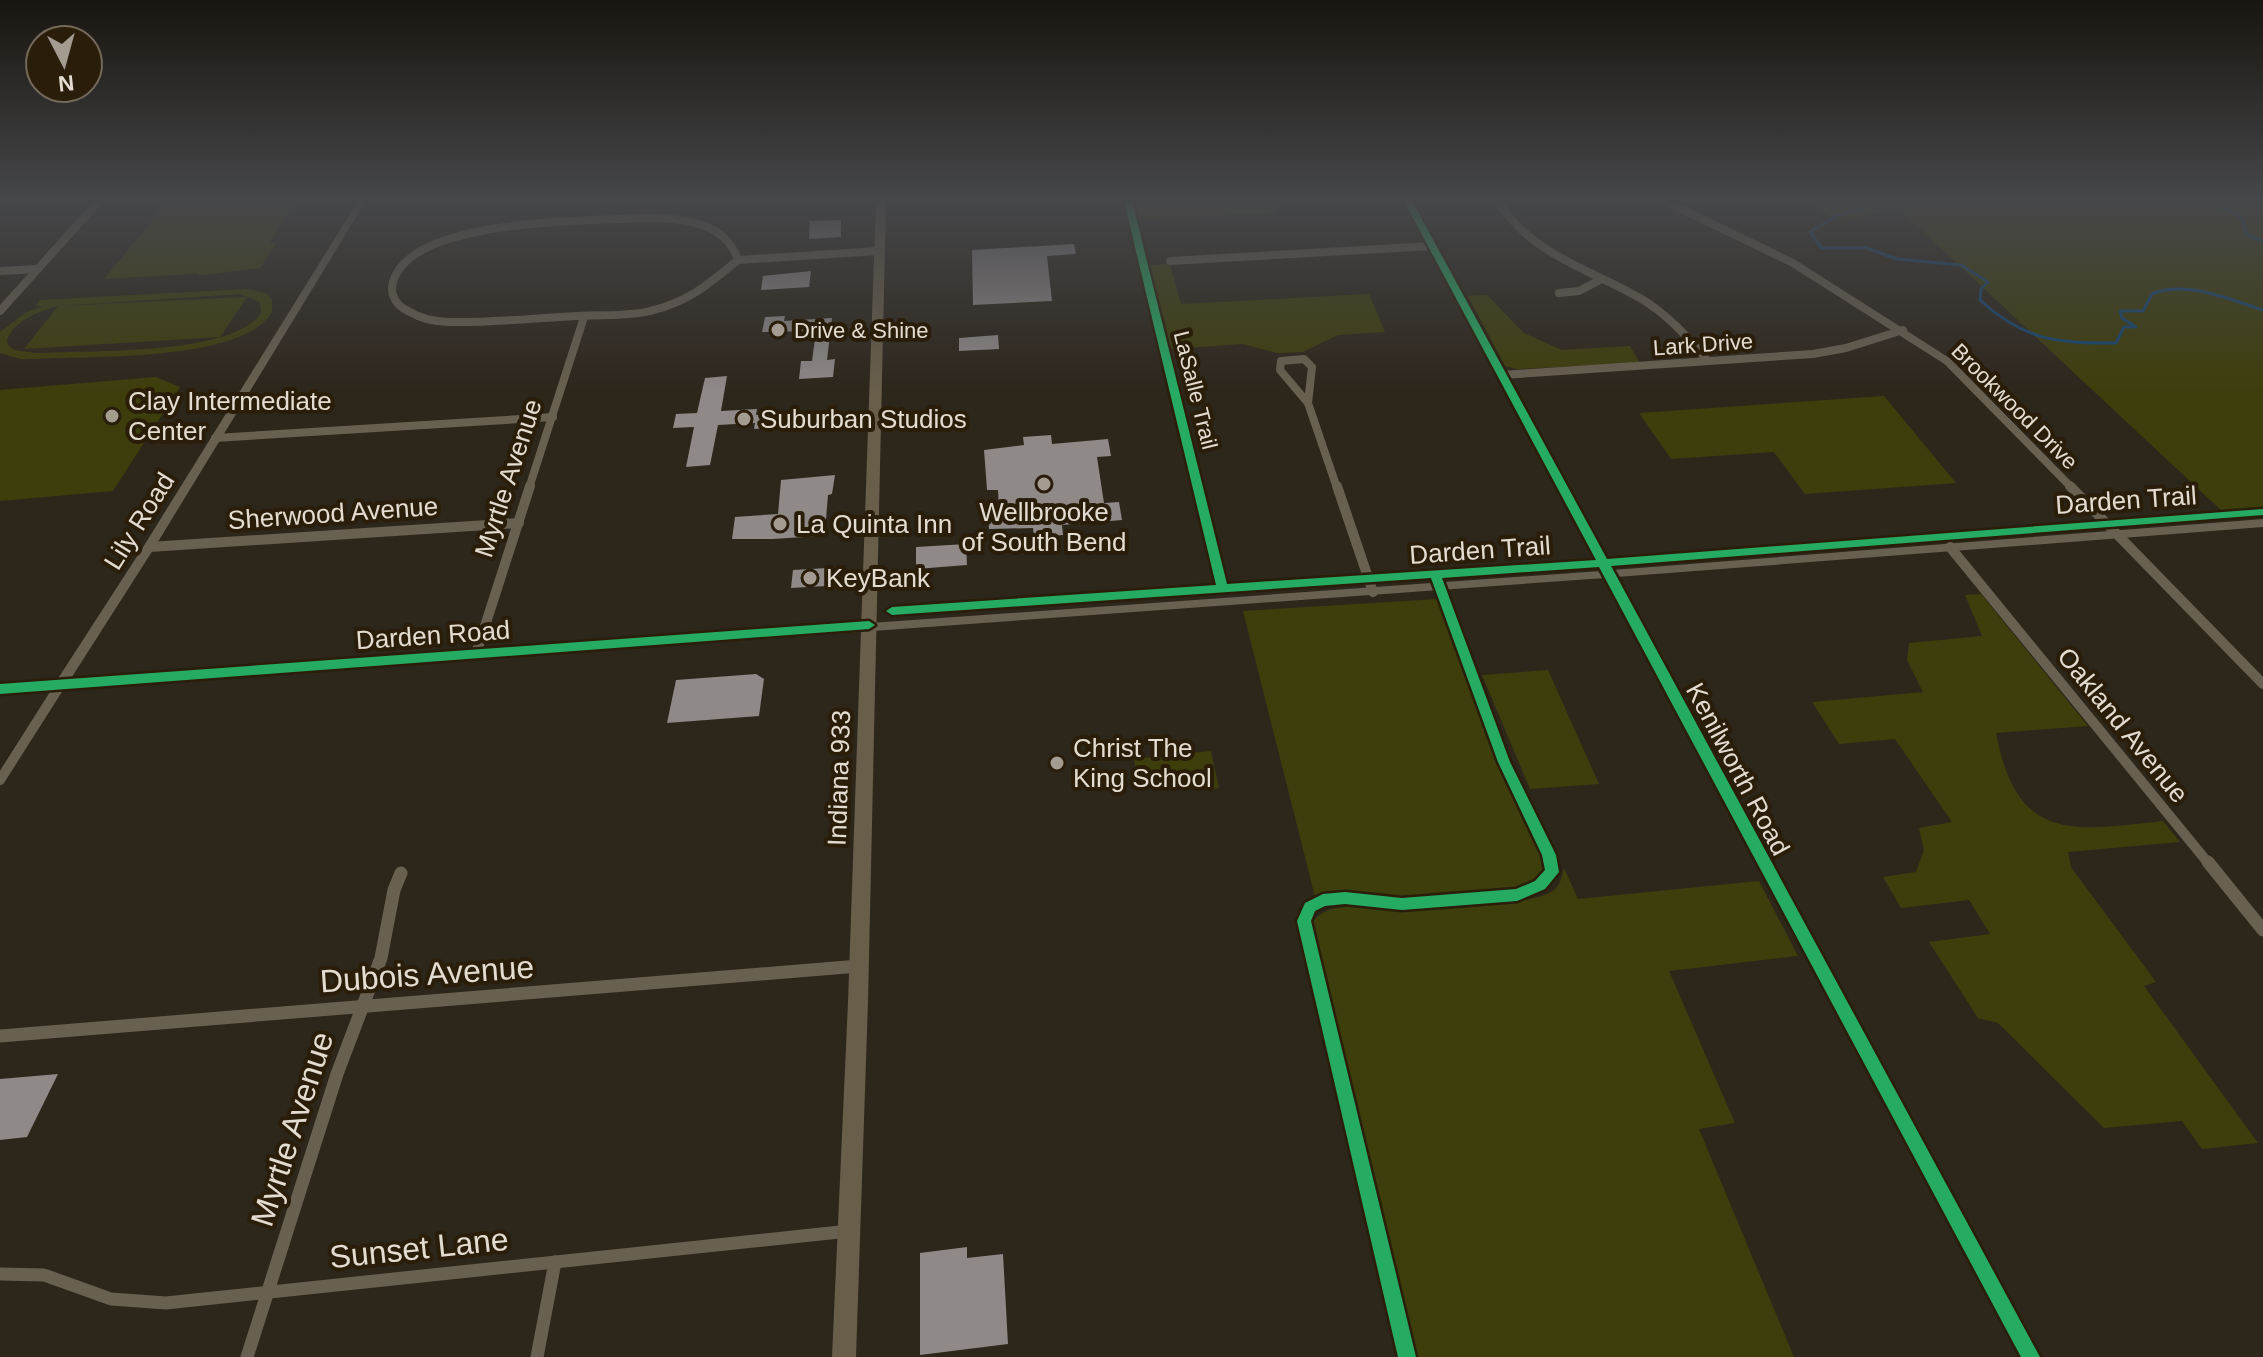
<svg xmlns="http://www.w3.org/2000/svg" width="2263" height="1357" viewBox="0 0 2263 1357" font-family="Helvetica,sans-serif">
<rect width="100%" height="100%" fill="#2d261b"/>
<!-- green -->
<g fill="#3e3e0c" fill-rule="evenodd">
<polygon points="235,201 295,203 269,243 277,243 260,268 201,275 195,274 196,271 193,274 104,279 166,204"/>
<polygon points="1132,201 1273,201 1278,213 1137,220"/>
<polygon points="1804,201 2263,201 2263,509 2223,512 1902,212 1876,213 1842,222"/>
<polygon points="1170,264 1181,304 1369,294 1385,332 1338,335 1303,352 1277,353 1243,344 1171,349 1149,265"/>
<path d="M246 289 266 293 272 300V312C243 362 91 356 36 359H21L0 353V332L25 313 43 306H35L40 300ZM240 294 260 302 261 313C232 356 87 350 36 353L14 350 8 345 7 340C15 320 38 312 58 306L24 349 220 337 247 297 59 306Z"/>
<polygon points="1487,295 1524,333 1562,350 1630,346 1640,363 1517,369 1505,366 1468,296"/>
<polygon points="156,377 180,387 113,491 0,501 0,390"/>
<polygon points="1884,396 1956,483 1805,494 1774,452 1671,459 1639,413"/>
<path d="M1981 594 2088 726 1996 733C2017 843 2071 831 2163 821L2180 842 2068 852 2071 867 2156 982 2144 986 2258 1143 2202 1149 2182 1121 2104 1128 1998 1023 1978 1018 1929 942 1990 934 1969 900 1901 908 1883 877 1916 872 1924 850 1919 828 1952 822 1895 739 1839 744 1812 702 1923 692 1907 660 1909 643 1982 636 1965 595Z"/>
<path d="M1438 599 1488 741 1510 793 1543 853 1545 864 1539 881C1511 895 1415 902 1383 898 1358 895 1340 890 1315 897L1243 611Z"/>
<polygon points="1548,670 1599,784 1530,789 1482,675"/>
<polygon points="1211,751 1219,788 1198,790 1190,784 1139,788 1134,759"/>
<path d="M1564 868 1578 899 1759 881 1798 956 1669 971 1735 1123 1699 1129 1794 1357H1416L1312 934 1313 921C1334 898 1367 910 1395 910 1425 910 1533 907 1554 890 1561 884 1562 876 1564 868Z"/>
</g>
<g fill="none" stroke-linecap="round" stroke-linejoin="round">
<!-- stream -->
<g stroke="#174773" stroke-width="3">
<path d="M1869 201 1863 208 1836 216 1810 232 1822 248H1866L1897 259 1961 265 1988 282 1981 289 1980 300C2023 340 2059 344 2116 343L2124 327H2136L2122 318 2120 311H2143L2152 294C2187 280 2229 299 2263 310"/>
<polyline points="2209,201 2242,218 2246,234 2263,241"/>
</g>
</g>
<!-- building -->
<g fill="#8f8988">
<polygon points="841,220 841,237 809,239 810,221"/>
<polygon points="1074,244 1076,254 1047,256 1052,301 973,305 972,250"/>
<polygon points="811,271 809,287 761,290 763,276"/>
<polygon points="785,316 784,321 832,318 827,360 835,359 833,377 799,379 801,361 812,361 816,331 762,332 765,317"/>
<polygon points="998,335 999,349 959,351 959,338"/>
<polygon points="727,376 721,411 757,409 756,415 815,411 813,425 754,429 755,423 718,425 710,465 686,467 694,427 673,428 676,414 697,413 705,378"/>
<polygon points="1051,435 1052,444 1108,439 1111,456 1097,457 1104,503 1119,502 1122,520 1062,525 1063,535 1034,537 1033,528 989,529 988,513 999,511 998,490 987,490 984,450 1024,445 1023,437"/>
<polygon points="835,475 832,494 828,495 825,532 819,532 819,536 773,539 732,539 735,517 778,514 781,480"/>
<polygon points="966,544 967,565 916,569 916,547"/>
<polygon points="828,568 826,586 791,588 793,570"/>
<polygon points="756,674 764,679 759,716 667,723 676,680"/>
<polygon points="58,1074 27,1137 0,1140 0,1079"/>
<polygon points="967,1247 967,1258 1003,1254 1008,1344 920,1355 920,1253"/>
</g>
<g fill="none" stroke-linecap="round" stroke-linejoin="round">
<!-- minor-far2 -->
<g stroke="#686050" stroke-width="8">
<path d="M1498 201C1531 255 1588 268 1640 298 1667 314 1688 337 1708 361"/>
<polyline points="1665,201 1793,263 1947,361 2072,488"/>
<path d="M648 218C682 218 726 222 738 260 709 284 688 302 650 311 627 317 600 314 577 316 535 318 491 323 449 322 436 322 420 318 408 311 397 306 389 295 393 282 411 217 593 221 648 218Z"/>
<polyline points="738,260 879,251"/>
<polyline points="1170,261 1432,246"/>
<polyline points="0,271 37,269"/>
<polyline points="1559,293 1579,291 1602,279"/>
<polyline points="0,311 99,201"/>
<polygon points="1304,359 1312,367 1308,403 1280,370 1281,361"/>
<polyline points="1502,375 1813,354 1846,348 1903,330"/>
<polyline points="1308,403 1337,488"/>
<polyline points="215,438 553,417"/>
<polyline points="529,488 584,317"/>
</g>
<!-- minor-far1 -->
<g stroke="#686050" stroke-width="10">
<polyline points="1337,486 1373,592"/>
<polyline points="2070,486 2263,684"/>
<polyline points="149,547 519,523"/>
<polyline points="1950,547 2209,864"/>
<polyline points="476,654 530,486"/>
<polyline points="0,780 61,684"/>
</g>
<!-- minor -->
<g stroke="#686050" stroke-width="13">
<polyline points="2208,862 2263,930"/>
<polyline points="0,1036 859,966"/>
<polyline points="0,1274 44,1275 111,1299 166,1303 849,1231"/>
<polyline points="247,1357 337,1074 381,958 394,890 401,873"/>
<polyline points="537,1357 555,1262"/>
</g>
<!-- tertiary -->
<polygon fill="#686050" fill-rule="evenodd" points="358,201 366,201 153,550 70,680 1601,571 1404,201 1412,201 1613,570 2263,519 2263,527 1617,577 2040,1357 2021,1357 1605,578 0,694 0,684 57,680 145,544"/>
<!-- primary -->
<polygon fill="#685e4a" fill-rule="evenodd" points="876,201 886,201 868,1002 856,1357 832,1357 848,1002"/>
<!-- cycleway casing -->
<g stroke="#2a1e0a" stroke-width="5">
<g id="cycleway">
<polygon points="1124,201 1132,201 1227,584 1596,560 1404,201 1412,201 1607,559 2263,509 2263,515 1611,566 2040,1357 2021,1357 1599,567 1442,578 1510,762 1556,855 1559,872 1545,889 1517,901 1402,910 1345,904 1325,906 1315,911 1311,921 1416,1357 1398,1357 1297,921 1305,903 1323,894 1345,892 1402,898 1516,889 1535,881 1545,870 1542,855 1498,762 1431,578 892,615 886,611 892,607 1216,585"/>
<polygon points="869,621 875,625 869,629 0,694 0,684"/>
</g>
</g>
<!-- cycleway -->
<use href="#cycleway" fill="#26ab63" fill-rule="evenodd"/>
</g>
<!-- sky -->
<linearGradient id="sky" x2="0" y2="1"><stop stop-color="#19150f"/><stop offset="0.51" stop-color="#46474a"/><stop offset="1" stop-color="#46474a" stop-opacity="0"/></linearGradient>
<rect width="2263" height="391" fill="url(#sky)"/>
<!-- markers -->
<g fill="#a49c91" stroke="#2a1e0a" stroke-width="3">
<circle cx="778" cy="330" r="8"/>
<circle cx="112" cy="416" r="8"/>
<circle cx="744" cy="419" r="8"/>
<circle cx="1044" cy="484" r="8"/>
<circle cx="780" cy="524" r="8"/>
<circle cx="810" cy="578" r="8"/>
<circle cx="1057" cy="763" r="8"/>
</g>
<g text-anchor="middle" stroke-width="8" stroke-linejoin="round" paint-order="stroke">
<!-- far-poi labels -->
<g font-size="22" fill="#e4dcd0" stroke="#2a1e0a" text-anchor="start">
<text x="794" y="338">Drive &amp; Shine</text>
</g>
<!-- far-street labels -->
<g font-size="22" fill="#e4dcd0" stroke="#2a1e0a">
<text transform="translate(1703 344) rotate(-4)" y="8">Lark Drive</text>
<text transform="translate(1196 390) rotate(76)" y="8">LaSalle Trail</text>
<text transform="translate(2015 406) rotate(45)" y="8">Brookwood Drive</text>
</g>
<!-- poi labels -->
<g font-size="26" fill="#e4dcd0" stroke="#2a1e0a" text-anchor="start">
<text x="128" y="410">Clay Intermediate<tspan x="128" dy="30">Center</tspan></text>
<text x="760" y="428">Suburban Studios</text>
<text x="1044" y="521" text-anchor="middle">Wellbrooke<tspan x="1044" dy="30">of South Bend</tspan></text>
<text x="796" y="533">La Quinta Inn</text>
<text x="826" y="587">KeyBank</text>
<text x="1073" y="757">Christ The<tspan x="1073" dy="30">King School</tspan></text>
</g>
<!-- street labels -->
<g font-size="26" fill="#e4dcd0" stroke="#2a1e0a">
<text transform="translate(508 478) rotate(-72)" y="9">Myrtle Avenue</text>
<text transform="translate(2126 500) rotate(-4)" y="9">Darden Trail</text>
<text transform="translate(333 513) rotate(-4)" y="9">Sherwood Avenue</text>
<text transform="translate(139 521) rotate(-58)" y="9">Lily Road</text>
<text transform="translate(1480 550) rotate(-4)" y="9">Darden Trail</text>
<text transform="translate(433 635) rotate(-4)" y="9">Darden Road</text>
<text transform="translate(2123 725) rotate(51)" y="9">Oakland Avenue</text>
<text transform="translate(1738 769) rotate(62)" y="9">Kenilworth Road</text>
<text transform="translate(839 778) rotate(-88)" y="9">Indiana 933</text>
</g>
<!-- near-street labels -->
<g font-size="32" fill="#e4dcd0" stroke="#2a1e0a">
<text transform="translate(427 974) rotate(-4)" y="11">Dubois Avenue</text>
<text transform="translate(292 1129) rotate(-72)" y="11">Myrtle Avenue</text>
<text transform="translate(419 1248) rotate(-6)" y="11">Sunset Lane</text>
</g>
</g>
<!-- north arrow -->
<g transform="translate(64 64) rotate(174)"><circle r="38" fill="#2a1e0a" stroke="#746a59" stroke-width="2"/>
<path d="M0-6L14 30L0 20L-14 30Z" fill="#a49c91"/>
<text y="-12" font-size="22" font-weight="bold" text-anchor="middle" fill="#e4dcd0">N</text>
</g>
</svg>
